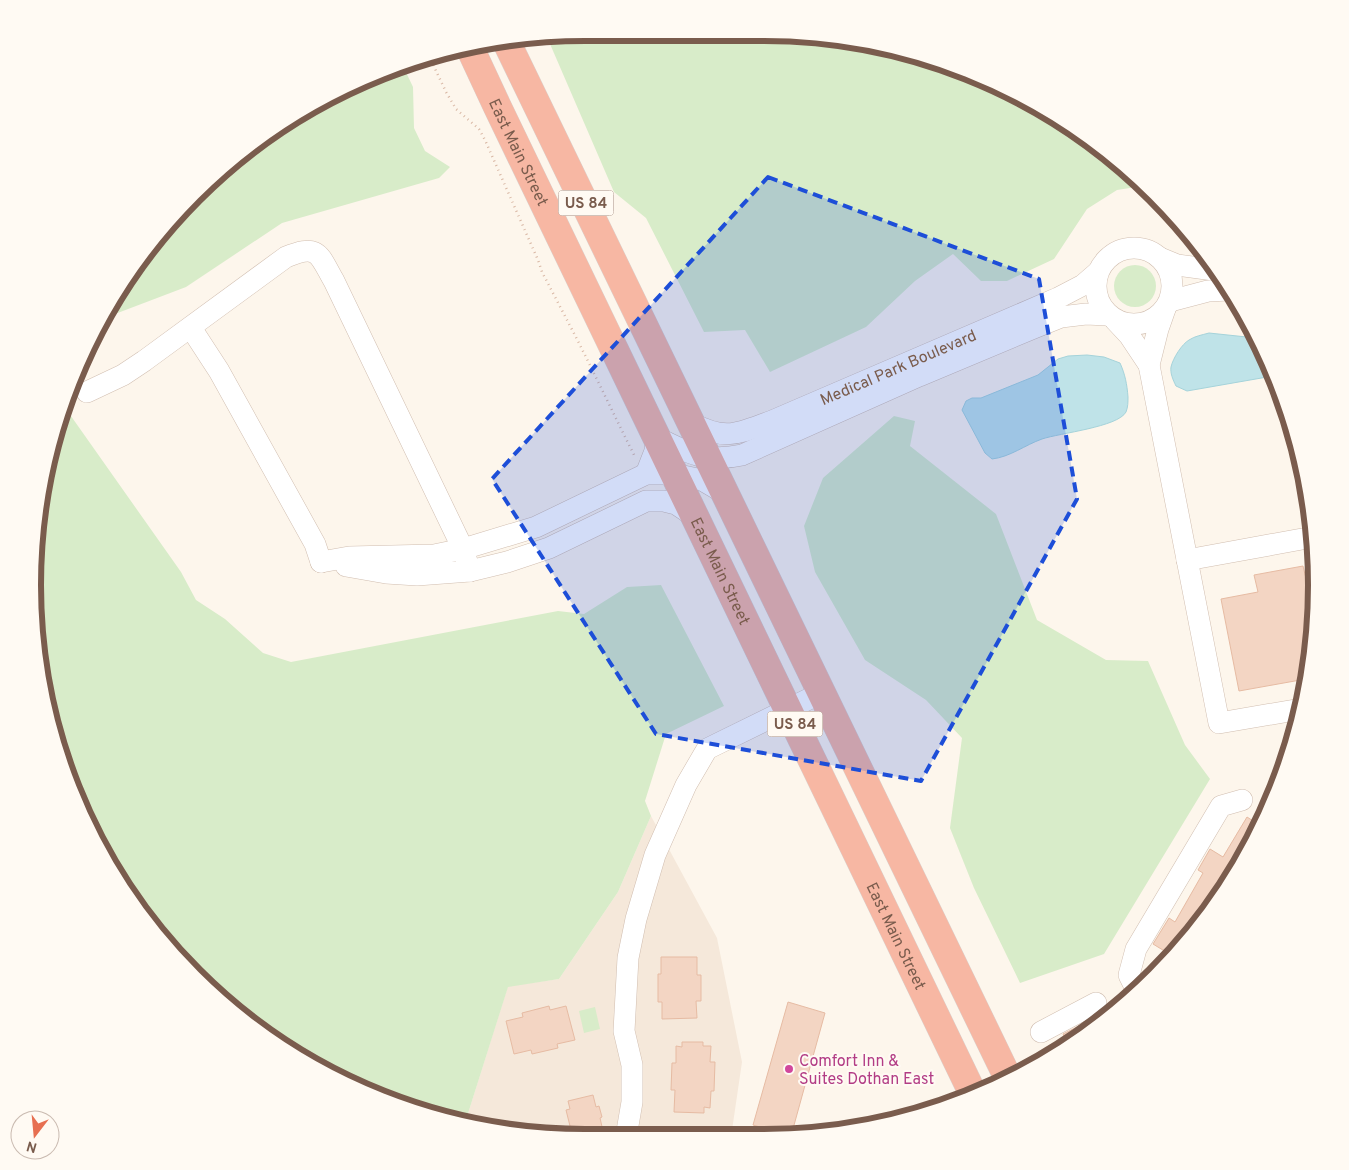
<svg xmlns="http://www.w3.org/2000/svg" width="1349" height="1170" viewBox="0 0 1349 1170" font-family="Overpass,sans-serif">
<rect width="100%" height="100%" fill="#fdf6ec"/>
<!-- residential -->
<polygon fill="#f5e8da" points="651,816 717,938 742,1062 731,1137 585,1137 478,1127 465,1123 508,986 559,979 618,892"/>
<!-- green -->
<g fill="#d8ecc9">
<polygon points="585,33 836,37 941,62 1009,90 1101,147 1143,186 1117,190 1087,209 1054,259 1007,281 981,281 953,254 915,281 866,327 770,372 745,330 704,332 646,218 614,192 547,37"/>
<polygon points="403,66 413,87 414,128 425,151 450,167 439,178 282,223 186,287 115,314 75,375 66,409 181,572 196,600 225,619 263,653 291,662 558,611 584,614 627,587 661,585 724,706 666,734 645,801 651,816 618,892 559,979 508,987 465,1123 374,1096 278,1044 170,950 106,861 62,762 34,621 37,513 75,373 147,249 221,169 340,90"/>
<circle cx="1135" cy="286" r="21"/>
<polygon points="894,416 915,421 910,446 996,514 1037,620 1106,660 1148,661 1185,745 1210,779 1104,954 1020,983 974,888 950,828 962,738 926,700 865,660 815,572 804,526 823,478"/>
<polygon points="595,1007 600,1029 584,1033 579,1011"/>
</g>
<!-- water -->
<g fill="#bfe3e8" stroke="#a5d3da">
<path d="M1209 333 1256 338 1273 376 1187 391 1176 386C1173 380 1170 373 1171 367 1173 358 1182 344 1189 340 1195 336 1202 335 1209 333Z"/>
<path d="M1087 355 1104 357 1120 363C1125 374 1127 384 1128 397 1128 402 1128 407 1126 412 1118 427 1060 433 1042 439 1025 445 1010 457 992 459L985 453 962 410 966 401 972 398H981L1038 375 1058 359 1068 356Z"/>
</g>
<!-- building -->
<g fill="#f3d5c3" stroke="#e6bba3">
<polygon points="1303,566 1307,583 1312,582 1315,597 1315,621 1306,679 1239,691 1221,599 1258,592 1254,575"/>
<polygon points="1247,817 1261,826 1259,830 1202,922 1171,955 1153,944 1169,918 1175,922 1203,873 1198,870 1210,849 1223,857"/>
<polygon points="661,957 697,957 697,975 701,975 701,1001 696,1001 697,1018 662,1019 662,1002 658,1002 658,974 661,974"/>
<polygon points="788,1002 825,1013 791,1136 753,1125"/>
<polygon points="549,1006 550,1010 566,1006 575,1040 557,1044 558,1048 532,1054 531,1050 514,1054 506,1021 523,1017 522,1013"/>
<polygon points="1079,1026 1083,1033 1068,1044 1063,1034"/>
<polygon points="682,1042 703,1042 703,1046 711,1046 710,1062 715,1062 714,1091 711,1091 710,1108 704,1107 704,1113 674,1112 675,1090 671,1090 672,1063 676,1063 676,1046 682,1047"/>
<polygon points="593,1095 596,1107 599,1106 602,1117 600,1118 603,1131 577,1137 575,1129 571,1130 566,1110 570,1109 568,1101"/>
</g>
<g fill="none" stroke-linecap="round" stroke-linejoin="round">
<!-- minor casing -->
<g stroke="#d1beb0" stroke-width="22">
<g id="minor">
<circle cx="1134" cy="286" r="38"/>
<polyline points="1160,258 1177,265 1214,270"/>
<polyline points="1170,301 1208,291 1229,290"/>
<polyline points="1115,320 1129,335 1149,365 1219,723 1301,709"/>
<polyline points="191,328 219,371 315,544 321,562"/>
<polyline points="1149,365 1158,329 1165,309"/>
<path d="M87 392 123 375 144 361 286 257C319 244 318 253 334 281L463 549 470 571"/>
<path id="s1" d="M691 423C727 441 736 434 772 421L1058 298 1083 285 1098 272"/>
<path d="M646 474 655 451 656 437C687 453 706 463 742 455L919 376 1036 327 1061 317 1086 314 1107 315"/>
<polyline points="1187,560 1313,537"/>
<polyline points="321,562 349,557 434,555 463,549 536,527 646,474 674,474 702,480 726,494 726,491"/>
<polyline points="346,566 386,573 417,575 470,571 507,562 549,548 646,501 664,501 676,504 694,516"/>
<polyline points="1137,991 1129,975 1136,949 1221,806 1242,800"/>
<polyline points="1041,1032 1096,1003"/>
<polyline points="626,1137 632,1102 632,1065 624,1031 628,958 636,919 655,855 686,785 707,749 821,693"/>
</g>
</g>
<!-- highway casing -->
<g stroke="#dad1cd" stroke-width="29">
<g id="highway">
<polyline points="507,43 1008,1078"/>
<path id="s2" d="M470 48 497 106 973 1094"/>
</g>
</g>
<!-- path -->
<polyline stroke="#d9b8a5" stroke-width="2.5" stroke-dasharray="1 4" stroke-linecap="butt" points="429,56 446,92 456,109 479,129 485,140 538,260 542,272 579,343 634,455"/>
<!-- minor -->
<use href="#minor" stroke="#fff" stroke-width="21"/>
<!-- highway -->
<use href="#highway" stroke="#f7b7a3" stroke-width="28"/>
</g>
<!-- marked area -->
<path fill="#1d4ed8" fill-opacity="0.2" stroke="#1d4ed8" stroke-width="4" stroke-dasharray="10 6" stroke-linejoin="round" d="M768 177 1039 279 1077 499 921 781 656 734 492 479Z"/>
<!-- markers -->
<circle fill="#d1479c" stroke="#fffaf3" stroke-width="2" cx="789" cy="1069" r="5"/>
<g text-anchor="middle" stroke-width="4" stroke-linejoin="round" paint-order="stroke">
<!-- shield labels -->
<g fill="#fffaf3" stroke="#a28b7f" stroke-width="1">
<rect x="558.5" y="190.5" width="55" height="25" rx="4"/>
<rect x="767.5" y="711.5" width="55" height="25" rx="4"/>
</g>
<g font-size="15" font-weight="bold" fill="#7a5c4d">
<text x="586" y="208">US 84</text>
<text x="795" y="729">US 84</text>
</g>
<!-- street labels -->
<g font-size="16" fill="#7a5c4d" stroke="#fffaf3">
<text dy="6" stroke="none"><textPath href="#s2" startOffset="115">East Main Street</textPath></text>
<text dy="6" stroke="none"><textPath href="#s1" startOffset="222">Medical Park Boulevard</textPath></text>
<text dy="6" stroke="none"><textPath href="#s2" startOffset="580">East Main Street</textPath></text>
<text dy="6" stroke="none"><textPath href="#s2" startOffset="985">East Main Street</textPath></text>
</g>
<!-- hotel labels -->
<g font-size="16" fill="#b23c85" stroke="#fffaf3" text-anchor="start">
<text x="799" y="1066">Comfort Inn &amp;<tspan x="799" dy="18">Suites Dothan East</tspan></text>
</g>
</g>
<!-- crop -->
<path d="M0 0H1349V1170H0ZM585 41H764A544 544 0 0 1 1308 585V585A544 544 0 0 1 764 1129H585A544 544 0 0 1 41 585V585A544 544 0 0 1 585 41Z" fill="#fffaf3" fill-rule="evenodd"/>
<path fill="none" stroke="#7a5c4d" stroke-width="6" d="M585 41H764A544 544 0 0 1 1308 585V585A544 544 0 0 1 764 1129H585A544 544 0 0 1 41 585V585A544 544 0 0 1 585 41Z"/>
<!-- north arrow -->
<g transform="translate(35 1135) rotate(196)"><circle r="24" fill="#fffaf3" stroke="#cabbb1"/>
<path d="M0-4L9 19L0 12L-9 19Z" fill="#e76f51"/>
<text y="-8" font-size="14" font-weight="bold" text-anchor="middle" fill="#7a5c4d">N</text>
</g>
</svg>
